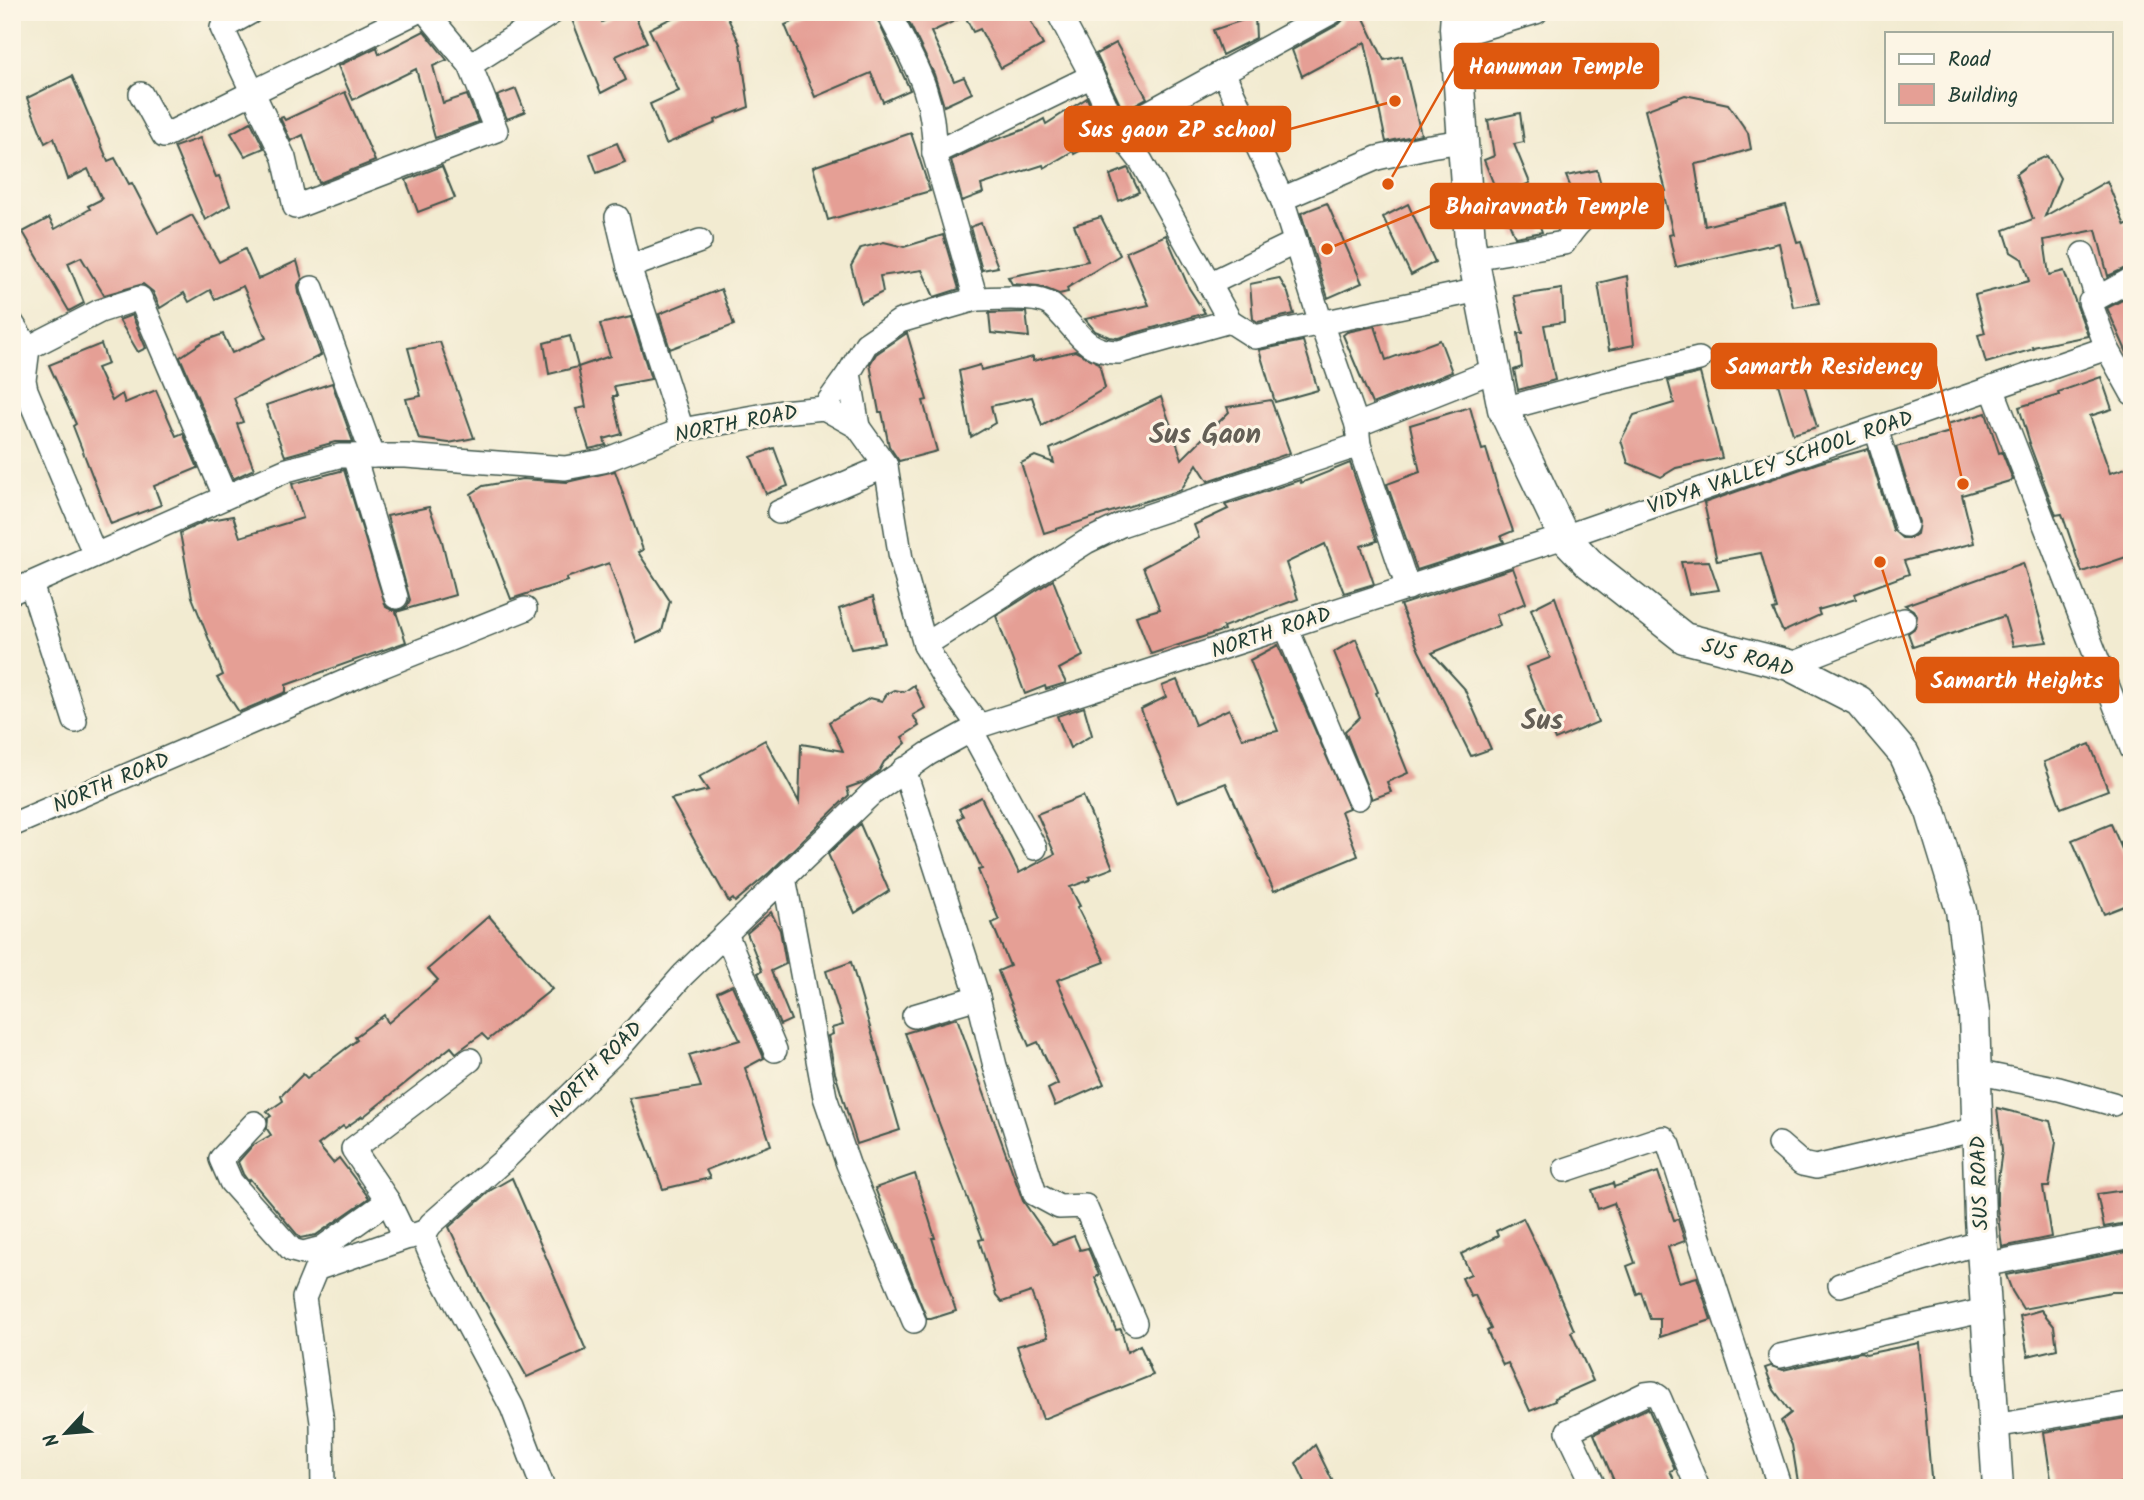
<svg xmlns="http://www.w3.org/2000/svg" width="2144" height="1500" viewBox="0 0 2144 1500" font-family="Kalam,sans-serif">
<rect width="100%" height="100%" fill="#fcf5e5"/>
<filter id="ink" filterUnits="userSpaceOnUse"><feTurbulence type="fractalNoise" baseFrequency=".0143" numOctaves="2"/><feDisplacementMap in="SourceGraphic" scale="14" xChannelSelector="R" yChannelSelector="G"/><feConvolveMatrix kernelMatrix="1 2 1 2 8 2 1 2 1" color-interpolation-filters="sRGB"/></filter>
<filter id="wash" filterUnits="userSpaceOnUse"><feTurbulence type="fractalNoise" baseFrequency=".00686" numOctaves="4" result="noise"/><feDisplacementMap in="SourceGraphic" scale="28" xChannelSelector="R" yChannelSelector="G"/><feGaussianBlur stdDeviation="1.57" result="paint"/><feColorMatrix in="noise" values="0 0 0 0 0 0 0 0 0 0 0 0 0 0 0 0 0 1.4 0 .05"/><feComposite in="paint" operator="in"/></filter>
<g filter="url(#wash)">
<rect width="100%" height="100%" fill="#f2ebd1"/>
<g id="blocks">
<!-- building -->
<g fill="#e59f95">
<polygon points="569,12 598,12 602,22 624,12 633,12 647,42 616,56 626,80 601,93"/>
<polygon points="684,12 725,12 740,44 749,107 715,120 716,123 666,144 650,104 679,91 649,29"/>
<polygon points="814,12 874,12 910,90 883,102 871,73 815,97 785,25"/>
<polygon points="904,12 1026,12 1043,45 1001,68 980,29 973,32 965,16 931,32 954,81 964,77 972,93 944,106 934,74"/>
<polygon points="1346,12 1361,12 1384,60 1402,56 1421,134 1386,142 1365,42 1302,76 1292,50 1339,24 1344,19"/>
<polygon points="1255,16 1256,38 1222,55 1213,30"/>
<polygon points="424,31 447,60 433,66 443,103 467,95 478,122 435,138 416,69 353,100 338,66 377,47 379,54"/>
<polygon points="1116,43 1147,98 1123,111 1096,54"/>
<polygon points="72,76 108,161 115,158 129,184 132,183 158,233 192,215 219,262 245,249 258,279 297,261 302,279 298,285 299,293 321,355 234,398 243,422 237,424 254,469 233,479 180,357 204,341 223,334 232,353 266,338 243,286 215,299 210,290 189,302 184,293 160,308 153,292 143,284 104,295 81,257 68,263 84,303 69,311 23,232 49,218 55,229 90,209 88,206 102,199 88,169 68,179 54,138 45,143 27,98"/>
<polygon points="516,89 525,112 507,119 497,96"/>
<polygon points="345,92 375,161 319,183 303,135 291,141 280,118 283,117 285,120"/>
<polygon points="1685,95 1728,104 1748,133 1751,149 1712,161 1695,164 1705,226 1786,205 1797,242 1801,241 1819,303 1793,307 1779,243 1676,267 1669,235 1673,234 1663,191 1666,191 1645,110"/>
<polygon points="1087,98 1104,138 1074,154 1073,151 1044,168 1043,165 981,185 983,193 962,201 951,160 987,143 1028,128 1044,119 1046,124"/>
<polygon points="1520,113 1524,142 1514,144 1530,183 1525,185 1542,232 1515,237 1484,160 1494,156 1488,120"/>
<polygon points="251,122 264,148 245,156 231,133"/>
<polygon points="911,133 930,191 828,220 813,167"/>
<polygon points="200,138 216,177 219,176 230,205 205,220 174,147"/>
<polygon points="617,143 625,162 597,173 590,154"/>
<polygon points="2047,156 2060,178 2045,216 2107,181 2125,226 2132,222 2132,265 2108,276 2096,230 2044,240 2049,275 2064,271 2088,336 2033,347 2034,349 1986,363 1978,335 1985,333 1975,295 2029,281 2022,259 2011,252 2004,230 2033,219 2016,174 2029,164"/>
<polygon points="442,166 455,198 418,212 406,180"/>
<polygon points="1128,168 1139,192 1119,201 1110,175"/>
<polygon points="1597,170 1603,192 1578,205 1566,176"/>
<polygon points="1327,203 1362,283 1328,298 1301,213"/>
<polygon points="1408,204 1435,262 1411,275 1383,217"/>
<polygon points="1101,217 1120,255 1067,288 1068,292 1059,294 1039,286 1012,284 1008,277 1088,261 1074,225"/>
<polygon points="981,223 998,267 982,270 970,227"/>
<polygon points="943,235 959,289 934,297 922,270 880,276 883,292 861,303 851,266 861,248 884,242 904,247"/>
<polygon points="1166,235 1189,288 1205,313 1118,338 1109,337 1095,331 1085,319 1149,305 1126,252"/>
<polygon points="1627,276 1634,345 1609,350 1598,283"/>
<polygon points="1279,278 1288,293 1294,314 1258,322 1253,319 1250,284"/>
<polygon points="721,289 734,325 670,349 659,314"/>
<polygon points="1562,289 1564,322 1544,325 1555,380 1518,390 1514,370 1522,367 1518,333 1523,333 1514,296"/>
<polygon points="2132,295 2132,364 2107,308"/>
<polygon points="1026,312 1029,337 991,333 989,313"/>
<polygon points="132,315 146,348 138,352 119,320"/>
<polygon points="631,317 651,379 614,386 617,396 613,396 622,434 604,439 606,445 589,449 576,409 586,407 578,367 610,356 600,324"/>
<polygon points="1375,326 1386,360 1440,340 1452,372 1372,404 1343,335 1347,332"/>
<polygon points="907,333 927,400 923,401 937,451 899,461 889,446 882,412 879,412 870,364 876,354"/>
<polygon points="570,336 578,367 549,374 544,343"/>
<polygon points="1303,341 1318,390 1275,402 1259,350"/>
<polygon points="440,342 456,387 474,438 449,443 419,439 406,399 421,396 408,348"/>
<polygon points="101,344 108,364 97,368 112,401 122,394 125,403 156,390 176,436 183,433 198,468 154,486 161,505 111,524 73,426 76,424 49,365"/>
<polygon points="1075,351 1099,363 1105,388 1042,426 1032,397 991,406 995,423 971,437 959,371 980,365 981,370 1033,357 1033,361"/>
<polygon points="1798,363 1817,427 1793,434 1773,367"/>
<polygon points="1700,373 1722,458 1676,468 1661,477 1628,463 1621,440 1634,415 1674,403 1668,381"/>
<polygon points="2101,377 2112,409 2090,416 2110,473 2132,466 2132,555 2082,572 2062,514 2056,515 2029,443 2030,443 2019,407 2059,395 2058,392"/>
<polygon points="332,383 353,442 335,442 285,456 266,405"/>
<polygon points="1161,397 1182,459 1229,412 1227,407 1271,400 1290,453 1208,481 1197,464 1181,490 1044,533 1021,463 1035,456 1054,463 1050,449"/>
<polygon points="1470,407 1482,450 1486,449 1499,492 1513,531 1501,536 1504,542 1417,570 1387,484 1420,472 1410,425"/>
<polygon points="1986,413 1999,453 2002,452 2013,480 1962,495 1974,543 1904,561 1909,574 1855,594 1856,599 1818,610 1820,615 1783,632 1773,610 1777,609 1761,553 1717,561 1704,503 1818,463 1868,449 1893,530 1902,538 1911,538 1917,534 1919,522 1896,447 1950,432 1947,424"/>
<polygon points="774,448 788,486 766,494 751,457"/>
<polygon points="1350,463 1377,541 1361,546 1374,584 1344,593 1325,544 1286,563 1298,599 1223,627 1224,630 1151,654 1136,616 1160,609 1143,567 1199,538 1194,525 1228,509 1225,505 1300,480 1301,483"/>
<polygon points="344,470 386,607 392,610 401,610 407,606 410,600 387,516 429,507 442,541 455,595 396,612 406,642 286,685 286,692 239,712 217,678 223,675 192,597 180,533 206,521 233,516 240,537 303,518 292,484"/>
<polygon points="615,471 643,550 638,552 670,601 662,631 637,643 609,563 566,578 567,581 511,599 471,494 483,486 522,479 567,482"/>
<polygon points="1709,561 1719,590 1689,594 1681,562"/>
<polygon points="2023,563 2047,642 2013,646 2004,616 1913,647 1908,633 1915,628 1917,616 1913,610 1905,605"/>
<polygon points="1513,568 1526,603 1496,615 1500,625 1432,653 1464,688 1491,749 1471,756 1419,651 1400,605"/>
<polygon points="1053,580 1083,656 1059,669 1066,683 1046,689 1045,686 1025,694 996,616"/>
<polygon points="873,597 885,643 851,649 839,609"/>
<polygon points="1555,597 1598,722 1555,740 1526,667 1550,658 1531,609"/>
<polygon points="1356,639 1378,692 1376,693 1408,773 1387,782 1391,792 1372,799 1345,731 1360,717 1334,652"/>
<polygon points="1278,645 1349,808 1341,811 1358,856 1274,891 1226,783 1177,802 1141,709 1166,697 1162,686 1177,680 1195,725 1229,709 1242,738 1278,731 1250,660"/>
<polygon points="914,685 925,708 913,715 919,726 902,737 906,743 884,762 879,771 864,782 847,788 849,795 769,873 735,902 733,899 729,902 671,799 708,790 699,777 765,740 799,802 801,744 843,751 829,722 870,698 882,701 887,694 895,690 904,692"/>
<polygon points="1084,707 1092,735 1070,748 1057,716"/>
<polygon points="2090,744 2108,790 2061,808 2044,762"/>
<polygon points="1083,796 1113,868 1089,877 1090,880 1070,887 1080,906 1077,907 1105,962 1057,980 1104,1084 1055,1106 1048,1089 1058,1084 1038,1042 1029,1046 998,971 1010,966 992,923 999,920 978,870 982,869 958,819 963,816 959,809 981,797 1019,873 1055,854 1037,814"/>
<polygon points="860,824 889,891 855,913 828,854"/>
<polygon points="2111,824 2132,872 2132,903 2104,914 2072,840"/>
<polygon points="771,912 780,930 786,964 771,971 791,1020 780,1025 758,973 762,971 747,933"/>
<polygon points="489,916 552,989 488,1040 482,1034 456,1053 451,1047 363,1117 362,1116 345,1128 343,1126 318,1145 333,1163 339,1158 369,1198 316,1235 300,1238 250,1179 248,1181 243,1174 238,1162 252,1146 271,1135 267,1129 268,1118 271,1116 267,1112 283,1101 281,1096 303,1074 307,1078 357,1040 355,1037 384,1015 388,1023 438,980 428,969"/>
<polygon points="851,962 900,1130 857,1144 835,1073 828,1036 833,1034 832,1028 843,1025 826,971"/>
<polygon points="732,985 764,1058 745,1068 771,1145 706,1170 710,1178 663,1189 629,1098 701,1087 689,1055 740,1040 717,992"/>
<polygon points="957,1018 1023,1201 1053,1244 1074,1236 1080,1250 1088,1248 1099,1275 1095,1278 1116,1330 1121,1329 1127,1352 1140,1345 1153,1375 1043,1419 1017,1346 1048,1337 1031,1292 1002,1302 996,1295 979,1240 983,1239 905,1033"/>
<polygon points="1997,1108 2050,1121 2056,1142 2049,1187 2043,1187 2051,1237 2002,1247 1997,1208 1997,1187 2002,1150"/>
<polygon points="1658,1172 1674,1220 1678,1219 1685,1241 1668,1247 1679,1282 1697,1277 1711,1320 1660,1337 1660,1319 1650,1319 1641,1292 1637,1294 1627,1266 1635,1263 1614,1203 1598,1209 1592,1190 1613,1183 1614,1187"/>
<polygon points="915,1174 935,1238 932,1238 956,1311 931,1319 927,1319 875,1188"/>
<polygon points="512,1178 586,1350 527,1377 481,1295 449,1227 491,1190"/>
<polygon points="2132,1189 2132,1222 2104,1227 2097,1194"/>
<polygon points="1523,1218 1547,1267 1574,1330 1571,1332 1593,1381 1554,1398 1555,1401 1530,1411 1508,1363 1503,1365 1487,1331 1491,1329 1475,1295 1471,1297 1462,1278 1471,1274 1461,1254 1498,1236 1496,1231"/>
<polygon points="2132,1250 2132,1292 2111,1292 2023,1309 2012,1291 2006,1275"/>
<polygon points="2041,1310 2054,1326 2057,1349 2028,1356 2020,1316"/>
<polygon points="1919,1343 1932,1488 1799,1488 1792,1445 1781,1421 1791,1413 1774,1390 1765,1368 1771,1366 1783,1370 1861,1352 1866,1354"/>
<polygon points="1648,1408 1675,1469 1670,1471 1678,1488 1617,1488 1594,1434"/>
<polygon points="2132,1417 2132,1481 2098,1488 2081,1488 2075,1482 2052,1486 2044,1432"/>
<polygon points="1315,1445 1336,1488 1308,1488 1296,1463"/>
</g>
</g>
</g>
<g filter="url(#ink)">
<use href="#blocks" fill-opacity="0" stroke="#3f574c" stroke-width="2"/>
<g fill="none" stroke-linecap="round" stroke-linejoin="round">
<!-- minor casing -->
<g stroke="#3f574c" stroke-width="26">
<g id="minor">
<polyline points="251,12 222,28 284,158 295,207 496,130 470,65 426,12"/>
<path d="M888 12C915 65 935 93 934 153"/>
<polyline points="1058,12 1092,76"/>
<polyline points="1455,36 1536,12"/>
<polyline points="470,65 553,12"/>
<polyline points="1223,72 1282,199 1321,323 1357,425"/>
<polyline points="141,94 164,136 416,12"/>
<polyline points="1117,130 1141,161 1230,321 1255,337 1479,290"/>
<polyline points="1282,199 1377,158 1430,146 1463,141"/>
<polyline points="617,217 629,267 682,430"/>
<polyline points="2083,254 2097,298"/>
<path d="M1473 258 1564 243C1590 203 1605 203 1651 199"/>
<polyline points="629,267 700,241"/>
<polyline points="2132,279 2090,302 2107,348 2132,393"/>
<polyline points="1209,284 1296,242"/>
<polyline points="312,288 373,456"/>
<path d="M976 299C994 299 1036 294 1051 305 1075 324 1081 353 1119 352L1230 321"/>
<polyline points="12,323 28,348"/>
<polyline points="849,373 858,427"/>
<polyline points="1992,388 2132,749"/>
<polyline points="824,408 849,373 866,344 900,321 976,299 934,153 1092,76 1117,130 1332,12"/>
<polyline points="1503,409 1607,381 1699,359"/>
<polyline points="1876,429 1906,525"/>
<polyline points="354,456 396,597"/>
<polyline points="779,512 886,466"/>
<polyline points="95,555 26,390 24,380 28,348 100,311 140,298 225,496"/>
<polyline points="31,584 75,721"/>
<polyline points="1408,588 1359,445 1357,425 1495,370"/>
<polyline points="12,592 287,470 339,456 406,456 565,468 603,461 682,430 782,412 824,408 858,427 886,466 901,559 925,645 946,681 979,726"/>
<polyline points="1286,627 1358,798"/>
<polyline points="925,645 1086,542 1121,525 1359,445"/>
<polyline points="1789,665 1904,620"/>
<polyline points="971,730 1035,848"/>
<polyline points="904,769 978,997 995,1066 1035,1194 1059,1207 1085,1206 1135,1323"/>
<polyline points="12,825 365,673 525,609"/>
<polyline points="784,877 825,1097 848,1164 914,1321"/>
<polyline points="726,934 775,1050"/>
<polyline points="914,1016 978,997"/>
<polyline points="1975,1072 2059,1089 2113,1104"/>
<polyline points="255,1123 221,1159 231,1182 292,1250 303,1253 322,1248 388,1201"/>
<polyline points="1779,1144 1802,1164 1816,1167 1977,1129"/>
<polyline points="1565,1170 1655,1140 1664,1138 1669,1145 1780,1488"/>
<polyline points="410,1237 401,1228 388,1201 353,1149 470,1060"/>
<polyline points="1983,1265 2132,1236"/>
<polyline points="1840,1285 1982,1242"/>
<polyline points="1780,1356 1986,1310"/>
<polyline points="1994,1426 2132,1403"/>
<polyline points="323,1488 322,1422 304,1298 316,1269 426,1231"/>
<polyline points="543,1488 512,1407 433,1260 425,1241 426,1231 431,1224 504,1160 619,1048 683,975 871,794 928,754 979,726 1564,537 2107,348"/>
<polyline points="1595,1488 1568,1431 1645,1394 1653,1393 1659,1397 1698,1488"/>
</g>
</g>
<!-- major casing -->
<g stroke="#3f574c" stroke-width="33">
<polyline id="major" points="1456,12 1455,28 1470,242 1503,409 1564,537 1590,564 1684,638 1789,665 1859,701 1904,754 1931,812 1961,910 1974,1013 1980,1219 1998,1488"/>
</g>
<!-- minor -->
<use href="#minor" stroke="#fff" stroke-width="23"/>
<!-- major -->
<use href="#major" stroke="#fff" stroke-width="30"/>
</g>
</g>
<g text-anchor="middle" stroke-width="6" stroke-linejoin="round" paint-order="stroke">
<!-- street labels -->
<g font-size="21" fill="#1f3d34" stroke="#fcf5e5">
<text transform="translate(736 423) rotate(-11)" y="7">NORTH ROAD</text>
<text transform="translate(1780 462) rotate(-19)" y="7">VIDYA VALLEY SCHOOL ROAD</text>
<text transform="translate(1271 632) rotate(-18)" y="7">NORTH ROAD</text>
<text transform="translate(1748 657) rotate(16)" y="7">SUS ROAD</text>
<text transform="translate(111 782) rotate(-23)" y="7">NORTH ROAD</text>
<text transform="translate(595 1069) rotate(-46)" y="7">NORTH ROAD</text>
<text transform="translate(1979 1183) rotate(-92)" y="7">SUS ROAD</text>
</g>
<!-- district labels -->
<g font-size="28" font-weight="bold" fill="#645f56" stroke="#fcf5e5">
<text x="1205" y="443">Sus Gaon</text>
<text x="1542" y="729">Sus</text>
</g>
</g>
<!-- callouts -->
<path fill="none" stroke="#de580e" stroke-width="2.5" d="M1388 184L1455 66M1395 101L1290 129M1327 249L1431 206M1963 484L1936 366M1880 562L1917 680"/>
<g fill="#de580e" stroke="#fcf5e5" stroke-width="2.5">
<circle cx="1388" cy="184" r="7"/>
<circle cx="1395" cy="101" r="7"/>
<circle cx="1327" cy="249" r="7"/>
<circle cx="1963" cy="484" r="7"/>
<circle cx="1880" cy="562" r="7"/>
</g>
<g fill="#de580e" stroke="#de580e" stroke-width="2.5">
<rect x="1455" y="44" width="203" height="44" rx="7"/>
<rect x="1065" y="107" width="225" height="44" rx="7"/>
<rect x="1431" y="184" width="232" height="44" rx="7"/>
<rect x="1712" y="344" width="224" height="44" rx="7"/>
<rect x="1917" y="658" width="201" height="44" rx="7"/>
</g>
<g font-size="23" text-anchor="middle" font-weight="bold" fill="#fff">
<text x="1556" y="74">Hanuman Temple</text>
<text x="1177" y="137">Sus gaon ZP school</text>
<text x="1547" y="214">Bhairavnath Temple</text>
<text x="1824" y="374">Samarth Residency</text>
<text x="2017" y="688">Samarth Heights</text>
</g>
<!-- margin -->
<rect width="2144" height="1500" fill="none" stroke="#fcf5e5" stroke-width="42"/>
<!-- legend -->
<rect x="1885" y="32" width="228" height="91" fill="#fcf5e5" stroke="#a4ab9e" stroke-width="2"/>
<rect x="1899" y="54" width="35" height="10" fill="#ffffff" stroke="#a4ab9e" stroke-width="2"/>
<text x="1948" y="66" font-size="21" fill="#1f3d34">Road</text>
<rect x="1899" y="84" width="35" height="21" fill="#e59f95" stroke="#a4ab9e" stroke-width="2"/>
<text x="1948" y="102" font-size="21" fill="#1f3d34">Building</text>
<!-- north arrow -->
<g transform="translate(66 1433) rotate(244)" stroke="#fcf5e5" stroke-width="5" paint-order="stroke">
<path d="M0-5L12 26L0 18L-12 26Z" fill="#1f3d34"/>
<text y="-10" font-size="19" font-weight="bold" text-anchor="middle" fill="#1f3d34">N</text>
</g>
</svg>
